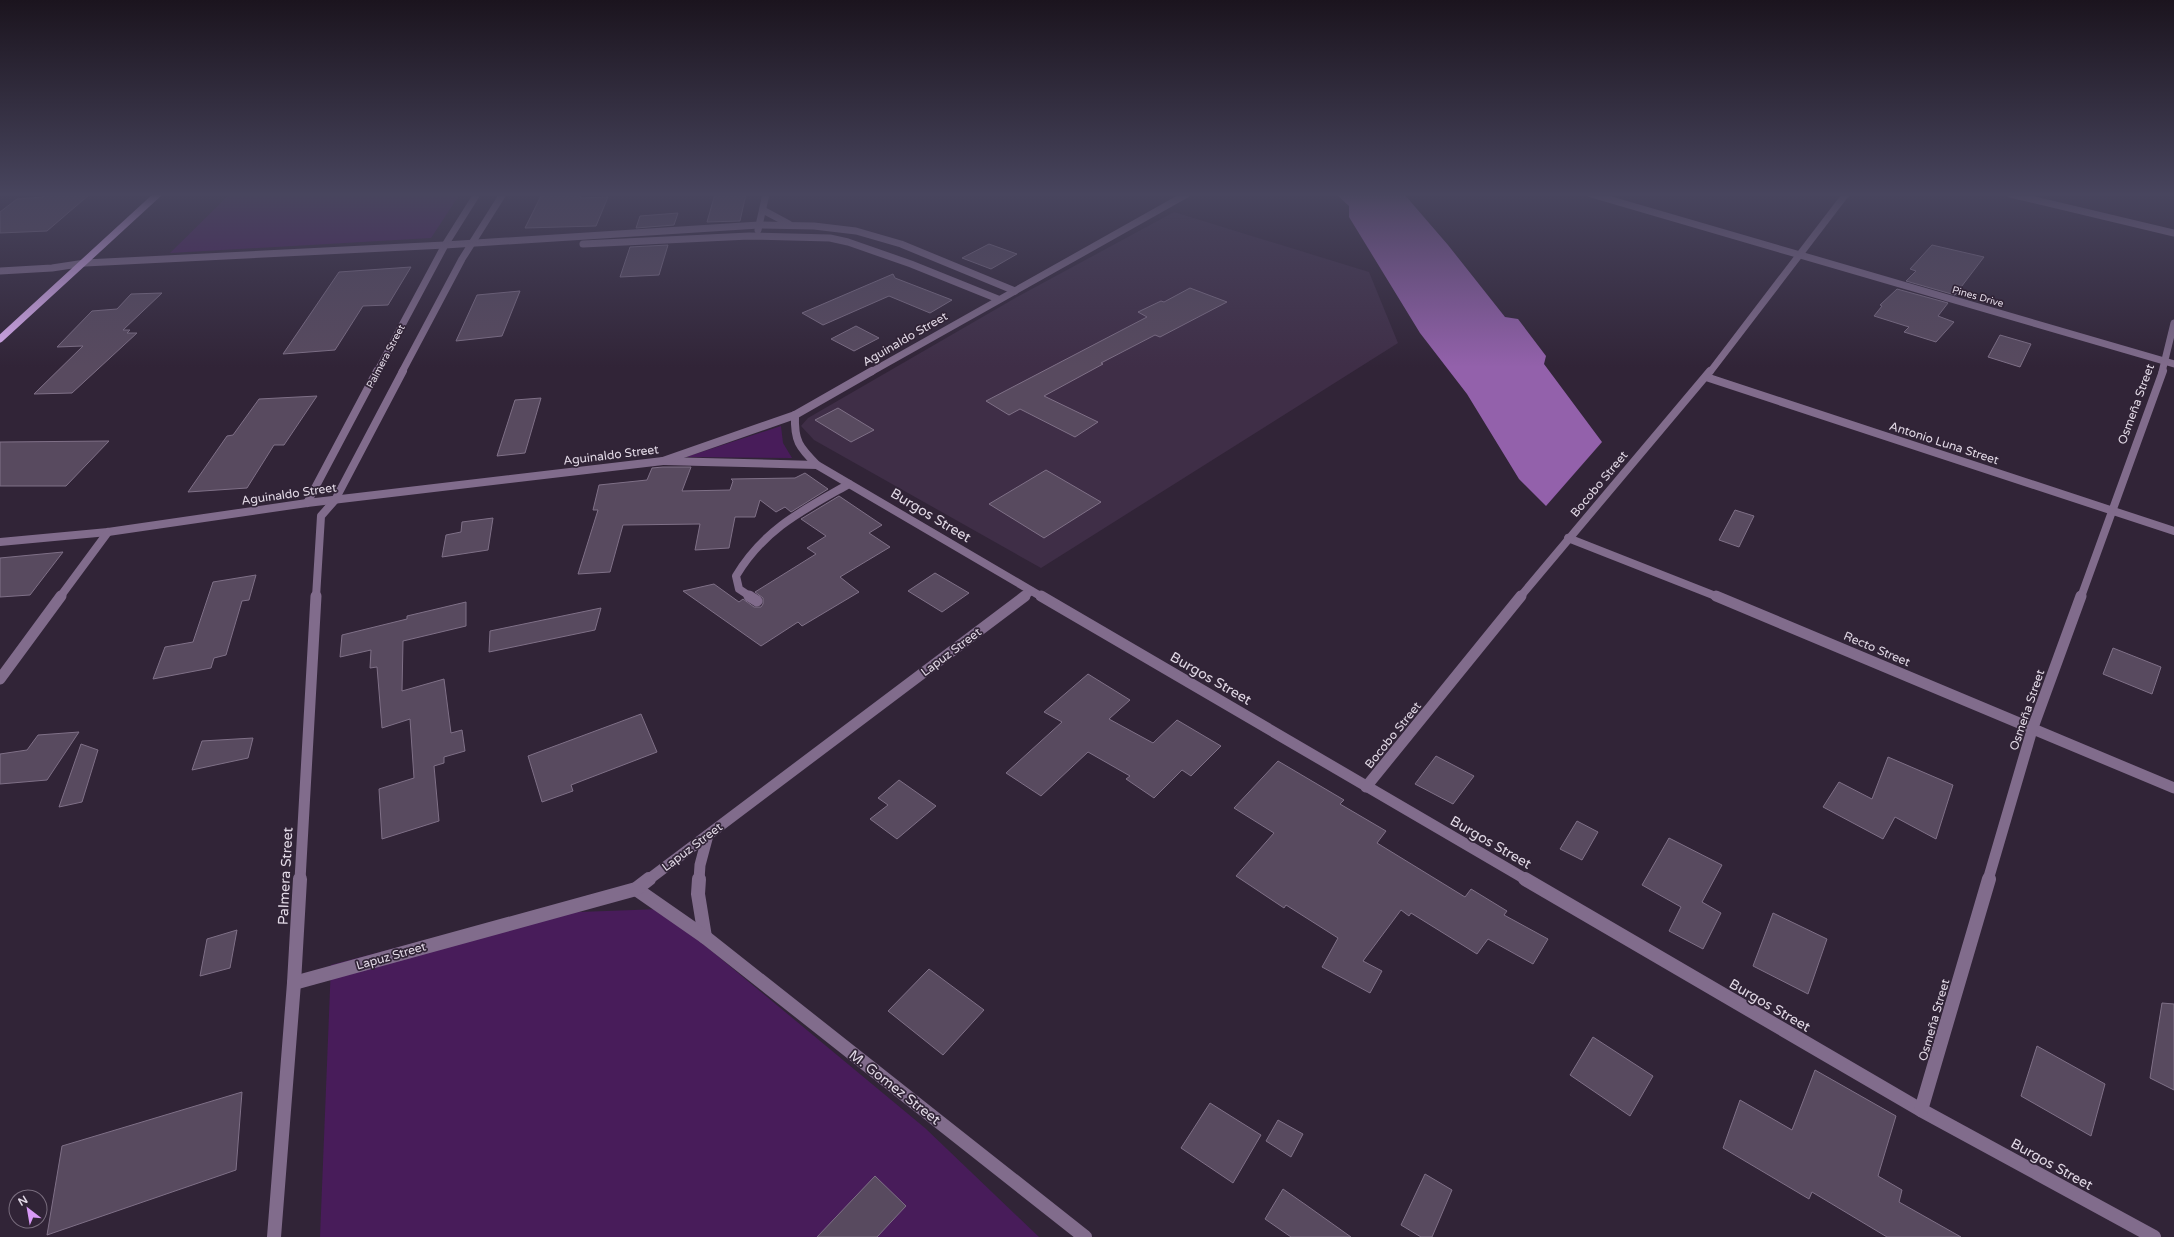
<svg xmlns="http://www.w3.org/2000/svg" width="2174" height="1237" viewBox="0 0 2174 1237" font-family="'Varela Round',sans-serif">
<rect width="100%" height="100%" fill="#312437"/>
<!-- built -->
<polygon fill="#3f2e47" points="1174,212 1369,272 1398,343 1041,568 814,440 801,426 808,418 1017,297"/>
<!-- green -->
<g fill="#481c5a">
<polygon points="230,194 460,194 431,238 170,253"/>
<polygon points="781,426 783,443 792,458 686,457"/>
<polygon points="661,909 925,1128 1039,1237 320,1237 331,965 524,914"/>
</g>
<!-- water -->
<polygon fill="#9361ab" points="1336,194 1404,194 1448,245 1505,317 1518,319 1546,356 1544,364 1602,442 1546,506 1519,479 1467,394 1420,333 1349,217 1349,206"/>
<!-- building -->
<g fill="#584a5f" stroke="#7f7087">
<polygon points="47,194 90,194 47,231 0,233 0,212 17,199 43,197"/>
<polygon points="542,194 582,194 580,198 608,197 596,226 525,228"/>
<polygon points="715,194 746,194 740,221 707,222"/>
<polygon points="678,213 674,225 636,228 640,216"/>
<polygon points="989,244 1017,254 991,269 962,258"/>
<polygon points="668,245 659,275 620,277 630,247"/>
<polygon points="1932,245 1984,257 1955,295 1906,281 1916,271 1910,269"/>
<polygon points="411,267 388,305 363,306 335,350 283,354 339,272"/>
<polygon points="893,274 895,278 952,300 930,313 889,296 823,325 802,313"/>
<polygon points="1190,288 1227,302 1160,337 1155,335 1101,363 1103,364 1044,396 1098,422 1075,437 1020,409 1009,415 986,401 1147,317 1138,312 1161,301 1164,302"/>
<polygon points="1897,289 1948,303 1938,316 1954,322 1936,342 1904,332 1909,327 1874,316 1882,306 1880,305"/>
<polygon points="520,291 502,336 456,341 477,295"/>
<polygon points="162,293 123,330 130,330 127,333 137,333 72,393 34,394 83,346 57,347 92,311 117,309 131,294"/>
<polygon points="856,326 879,338 854,351 831,339"/>
<polygon points="2000,335 2031,344 2020,367 1988,357"/>
<polygon points="317,396 284,445 274,445 247,488 188,492 227,436 233,435 259,399"/>
<polygon points="541,398 525,453 497,456 515,400"/>
<polygon points="838,408 874,430 851,442 815,420"/>
<polygon points="109,441 66,486 0,486 0,442"/>
<polygon points="663,467 691,467 682,491 730,490 733,481 731,479 795,478 805,473 828,489 791,512 785,507 776,512 760,500 755,517 735,517 729,548 695,550 700,524 623,525 610,572 578,574 598,510 593,510 599,485 647,480 652,468"/>
<polygon points="1046,470 1101,502 1044,538 989,504"/>
<polygon points="839,496 882,525 869,533 890,547 840,577 859,592 802,626 798,622 761,646 683,591 714,584 739,602 743,599 754,607 761,607 763,604 763,598 755,592 816,554 807,548 826,536 801,519"/>
<polygon points="1735,510 1754,516 1739,547 1719,540"/>
<polygon points="493,518 488,550 442,557 446,535 461,532 462,522"/>
<polygon points="63,552 30,595 0,597 0,558"/>
<polygon points="935,573 969,593 942,612 908,591"/>
<polygon points="256,575 249,600 242,601 226,655 214,658 211,668 153,679 165,647 193,642 213,582"/>
<polygon points="466,602 466,626 403,641 402,691 444,679 451,733 462,730 465,751 444,757 444,763 434,766 439,821 382,839 379,789 414,778 410,719 382,728 377,667 370,668 371,650 340,657 342,635 407,619 407,616"/>
<polygon points="601,608 595,630 489,652 490,631"/>
<polygon points="2113,648 2161,667 2152,694 2103,674"/>
<polygon points="1088,674 1130,700 1109,719 1153,743 1177,720 1221,746 1191,776 1182,770 1154,798 1126,779 1130,776 1088,752 1041,796 1006,773 1062,722 1044,712"/>
<polygon points="641,714 657,752 571,785 573,791 542,802 528,756"/>
<polygon points="79,732 47,780 0,784 0,754 27,750 38,735"/>
<polygon points="253,738 248,758 192,770 202,741"/>
<polygon points="81,744 98,750 82,802 59,807"/>
<polygon points="1436,756 1474,776 1453,804 1415,784"/>
<polygon points="1888,757 1953,785 1936,839 1895,817 1883,839 1823,807 1839,782 1872,799"/>
<polygon points="1278,761 1344,800 1340,804 1386,831 1377,843 1465,897 1471,889 1507,911 1504,915 1548,939 1533,964 1488,939 1477,954 1411,913 1409,916 1401,910 1363,961 1382,971 1370,993 1322,967 1338,938 1286,905 1284,908 1236,876 1274,833 1234,808"/>
<polygon points="899,780 936,806 897,839 870,819 888,805 878,798"/>
<polygon points="1577,821 1598,832 1582,860 1560,849"/>
<polygon points="1669,838 1722,865 1702,902 1721,913 1703,949 1669,931 1681,907 1642,885"/>
<polygon points="1773,913 1827,939 1808,994 1753,966"/>
<polygon points="237,930 230,968 200,976 207,939"/>
<polygon points="929,969 984,1010 943,1055 888,1011"/>
<polygon points="2162,1003 2174,1004 2174,1090 2150,1078"/>
<polygon points="1593,1037 1653,1076 1630,1116 1570,1075"/>
<polygon points="2037,1046 2105,1084 2091,1136 2021,1096"/>
<polygon points="1815,1070 1896,1116 1878,1176 1902,1190 1899,1202 1961,1237 1887,1237 1812,1192 1809,1199 1723,1148 1740,1100 1792,1130"/>
<polygon points="242,1092 236,1170 47,1235 62,1146"/>
<polygon points="1210,1103 1261,1135 1233,1183 1181,1148"/>
<polygon points="1278,1120 1303,1134 1291,1157 1266,1141"/>
<polygon points="1425,1174 1452,1190 1432,1237 1421,1237 1401,1225"/>
<polygon points="875,1176 906,1206 877,1237 817,1237"/>
<polygon points="1283,1189 1306,1205 1351,1237 1291,1237 1265,1219"/>
</g>
<g fill="none" stroke-linecap="round" stroke-linejoin="round">
<!-- minor-far3 -->
<g stroke="#816c8c" stroke-width="7">
<polyline points="1591,194 2174,364"/>
<polyline points="2010,194 2174,233"/>
<polyline points="763,210 789,224"/>
<polyline points="758,230 766,194"/>
<polyline points="583,244 749,236 830,238 848,242 911,264 998,299"/>
<polyline points="0,271 52,268 85,263 445,245 759,225 814,226 856,231 901,244 1015,291"/>
<polyline points="377,372 445,245 477,194"/>
<polyline points="402,372 462,259 503,194"/>
<polyline points="871,372 1187,194"/>
<polyline points="1710,372 1846,194"/>
<polyline points="2162,372 2174,323"/>
</g>
<!-- minor-far2 -->
<g stroke="#816c8c" stroke-width="8">
<polyline points="1706,377 2174,531"/>
<path d="M795 415C794 441 799 447 817 465"/>
<polyline points="663,461 817,465 1042,597"/>
<polyline points="307,503 377,371"/>
<polyline points="1568,538 1718,597"/>
<polyline points="0,542 108,532 307,503 663,461 795,415 872,371"/>
<polyline points="60,597 108,532"/>
<polyline points="316,597 321,516 335,500 403,371"/>
<path d="M751 597 739 589 736 576C764 529 803 510 849 484"/>
<polyline points="1023,597 1031,591"/>
<polyline points="1520,597 1710,371"/>
<polyline points="2081,597 2163,371"/>
</g>
<!-- minor-far1 -->
<g stroke="#816c8c" stroke-width="11">
<polyline points="749,596 757,601"/>
<polyline points="1041,596 1527,880"/>
<polyline points="1716,596 2174,788"/>
<polyline points="0,679 61,596"/>
<polyline points="1366,787 1521,596"/>
<polyline points="300,880 316,596"/>
<polyline points="648,880 1025,596"/>
<polyline points="699,880 700,865 708,835"/>
<polyline points="1988,880 2032,730 2081,596"/>
</g>
<!-- minor -->
<g stroke="#816c8c" stroke-width="14">
<polyline points="699,879 698,894 705,937"/>
<polyline points="1525,879 1921,1110 2154,1237"/>
<polyline points="636,889 705,937 1085,1237"/>
<polyline points="294,983 636,889 649,879"/>
<polyline points="1921,1110 1989,879"/>
<polyline points="274,1237 294,983 300,879"/>
</g>
<!-- major -->
<polyline stroke="#daadf0" stroke-width="7" points="0,339 158,194"/>
</g>
<!-- sky -->
<linearGradient id="sky" x2="0" y2="1"><stop stop-color="#1b141e"/><stop offset="0.53" stop-color="#48455e"/><stop offset="1" stop-color="#48455e" stop-opacity="0"/></linearGradient>
<rect width="2174" height="367" fill="url(#sky)"/>
<g text-anchor="middle" stroke-width="3.5" stroke-linejoin="round" paint-order="stroke">
<!-- far-street labels -->
<g font-size="10" fill="#e2d9e6" stroke="#312437">
<text transform="translate(1978 296) rotate(16)" y="4">Pines Drive</text>
<text transform="translate(385 356) rotate(-62)" y="4">Palmera Street</text>
</g>
<!-- street labels -->
<g font-size="12" fill="#e2d9e6" stroke="#312437">
<text transform="translate(905 339) rotate(-30)" y="4">Aguinaldo Street</text>
<text transform="translate(2136 404) rotate(-70)" y="4">Osmeña Street</text>
<text transform="translate(1944 443) rotate(18)" y="4">Antonio Luna Street</text>
<text transform="translate(611 455) rotate(-7)" y="4">Aguinaldo Street</text>
<text transform="translate(1599 484) rotate(-50)" y="4">Bocobo Street</text>
<text transform="translate(289 494) rotate(-8)" y="4">Aguinaldo Street</text>
<text transform="translate(1877 649) rotate(23)" y="4">Recto Street</text>
<text transform="translate(951 652) rotate(-37)" y="4">Lapuz Street</text>
<text transform="translate(2027 710) rotate(-71)" y="4">Osmeña Street</text>
<text transform="translate(1393 735) rotate(-51)" y="4">Bocobo Street</text>
<text transform="translate(692 847) rotate(-37)" y="4">Lapuz Street</text>
<text transform="translate(391 956) rotate(-16)" y="4">Lapuz Street</text>
<text transform="translate(1934 1020) rotate(-74)" y="4">Osmeña Street</text>
</g>
<!-- near-street labels -->
<g font-size="14" fill="#e2d9e6" stroke="#312437">
<text transform="translate(931 515) rotate(31)" y="5">Burgos Street</text>
<text transform="translate(1211 678) rotate(30)" y="5">Burgos Street</text>
<text transform="translate(1491 842) rotate(30)" y="5">Burgos Street</text>
<text transform="translate(285 876) rotate(-87)" y="5">Palmera Street</text>
<text transform="translate(1770 1005) rotate(30)" y="5">Burgos Street</text>
<text transform="translate(895 1087) rotate(38)" y="5">M. Gomez Street</text>
<text transform="translate(2052 1164) rotate(29)" y="5">Burgos Street</text>
</g>
</g>
<!-- north arrow -->
<g transform="translate(28 1209) rotate(329)"><circle r="19" fill="#312437" stroke="#786c7d"/>
<path d="M0-3L7 15L0 10L-7 15Z" fill="#d99af7"/>
<text y="-6" font-size="11" font-weight="bold" text-anchor="middle" fill="#e2d9e6">N</text>
</g>
</svg>
